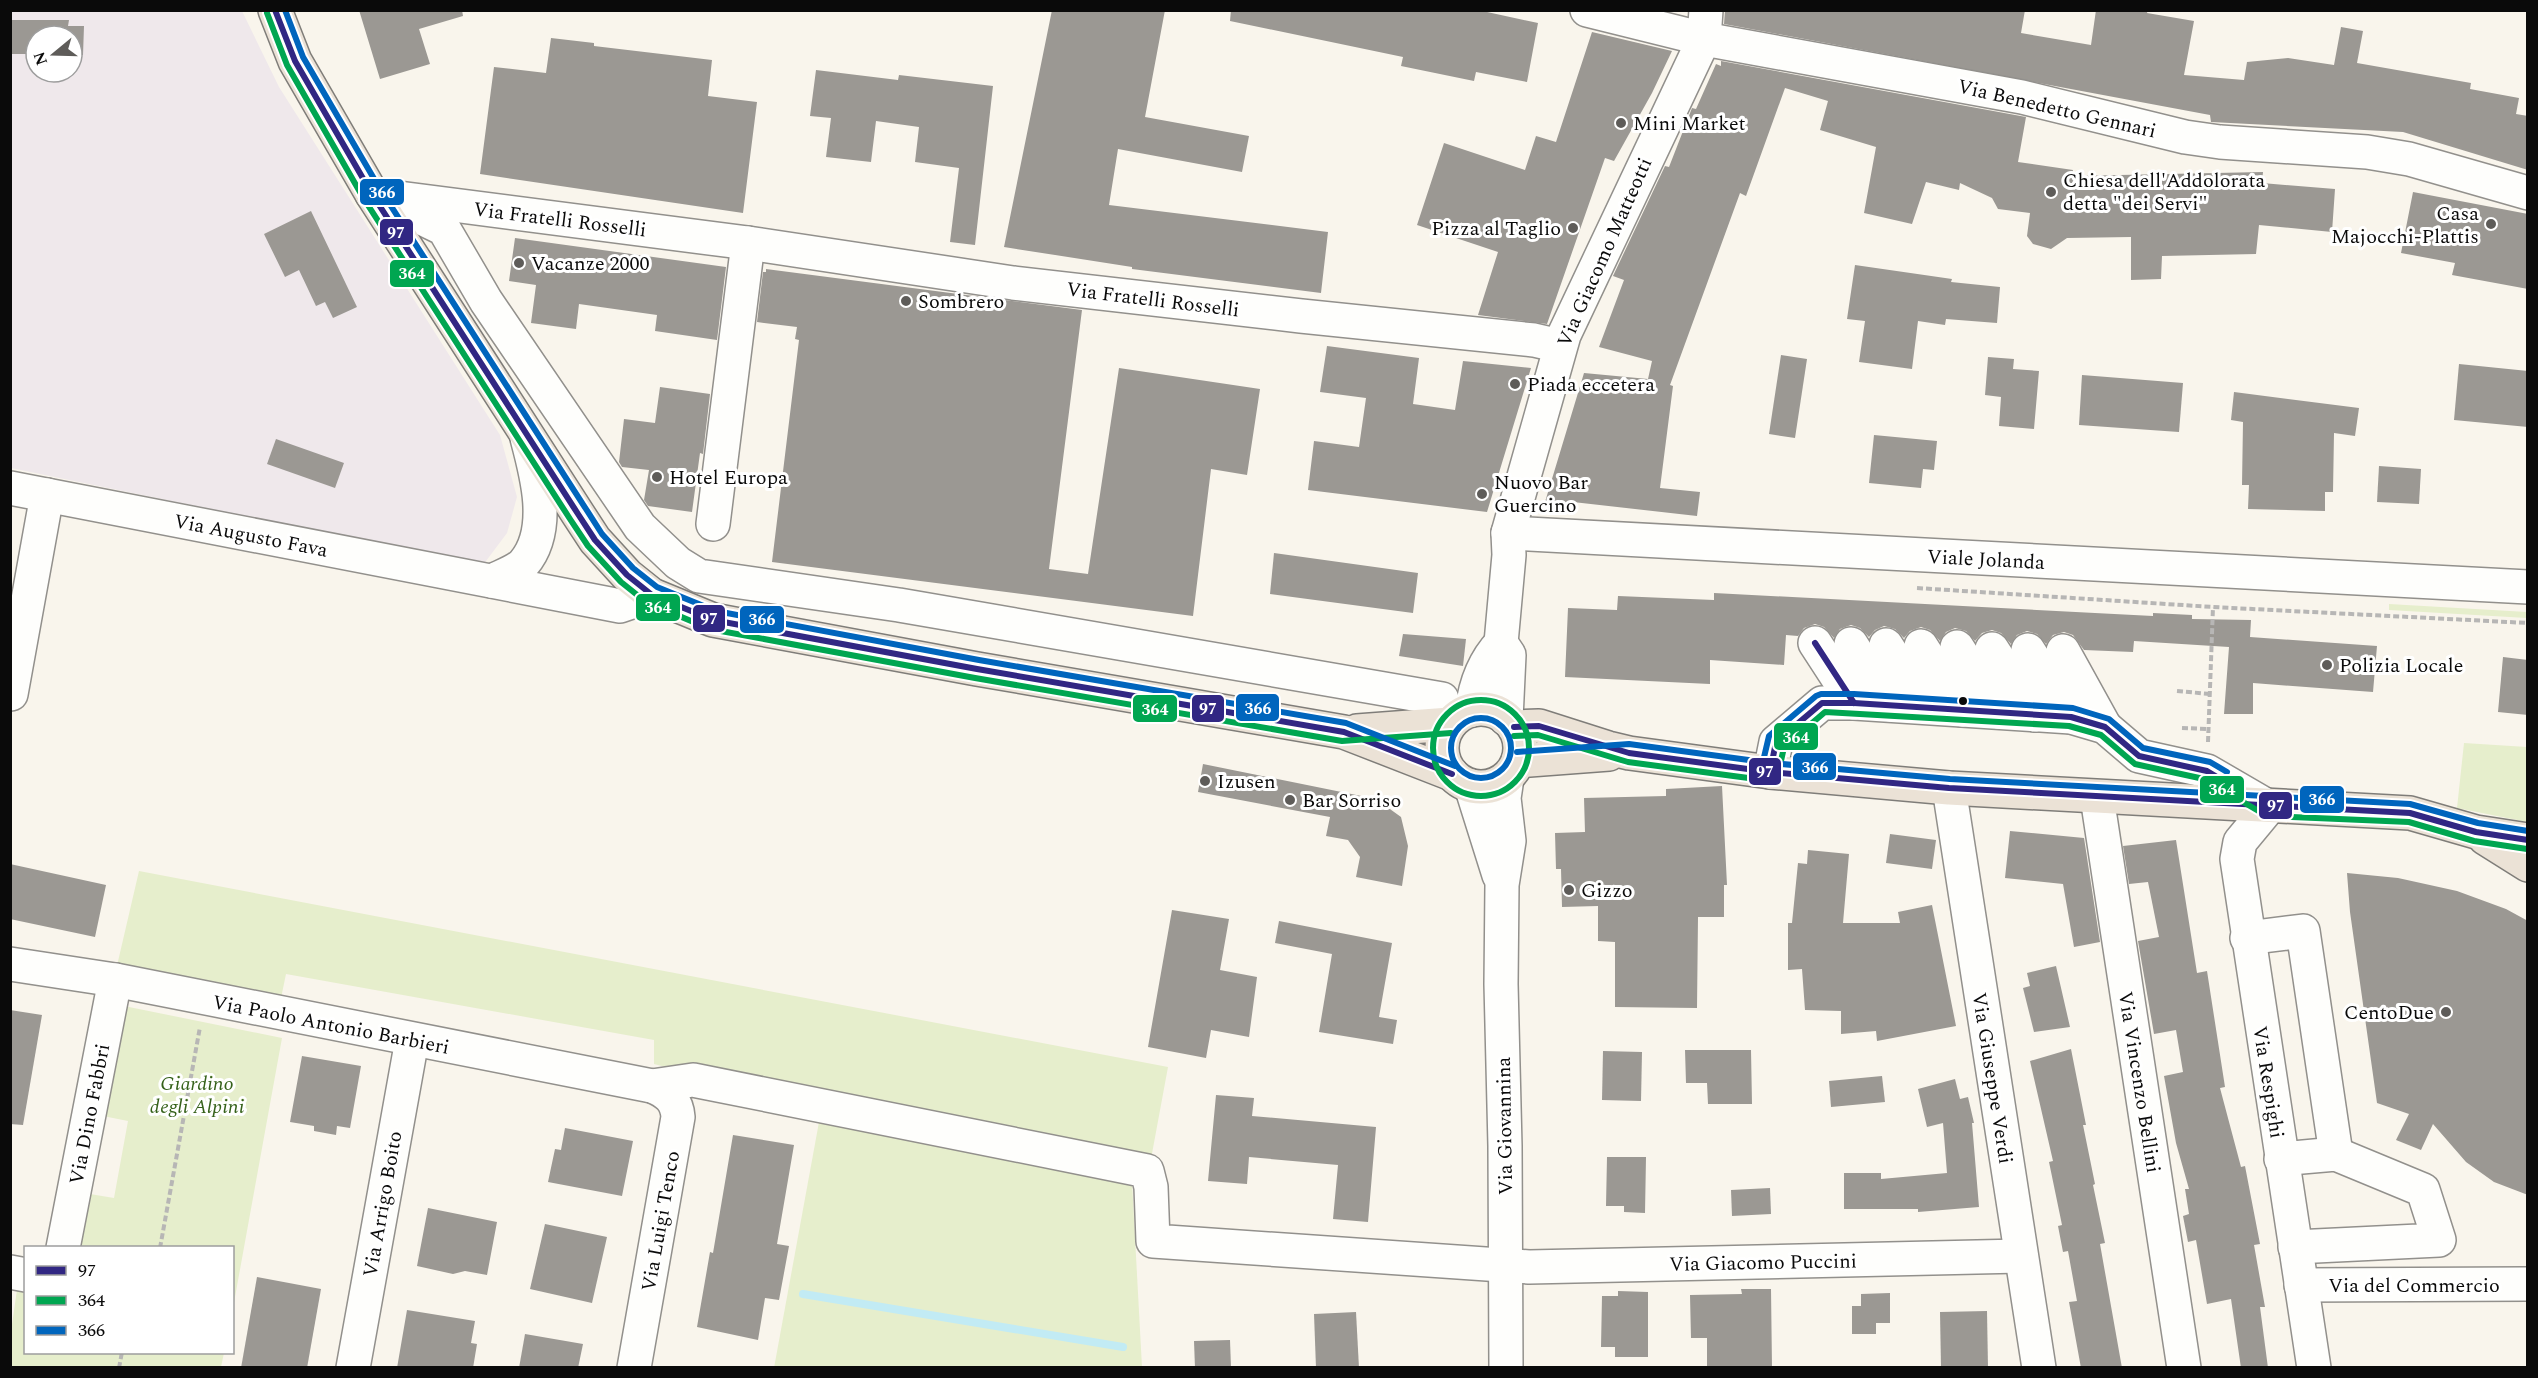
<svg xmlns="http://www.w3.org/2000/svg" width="2538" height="1378" viewBox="0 0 2538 1378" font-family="Spectral,serif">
<rect width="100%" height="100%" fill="#f9f5ec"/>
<!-- industrial -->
<path fill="#efe8eb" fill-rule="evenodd" d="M11 11H242L279 87 500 435 517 497 507 533 483 565 11 468ZM36 36H72V72H36Z"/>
<!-- green -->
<g fill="#e6eecc">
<polygon points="2389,604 2527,612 2527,618 2389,610"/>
<polygon points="2464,743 2527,747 2527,822 2457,808"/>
<polygon points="139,871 1168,1067 1151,1159 681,1071 654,1064 654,1040 286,974 280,1003 116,970"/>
<polygon points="124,1006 282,1038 233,1308 232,1248 79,1248 90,1194 114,1198 128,1121 103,1116"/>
<polygon points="819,1122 1132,1182 1142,1367 774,1368"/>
<polygon points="17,1290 25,1291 26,1352 224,1353 221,1367 11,1368 11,1331"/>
</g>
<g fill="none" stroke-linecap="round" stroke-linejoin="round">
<!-- stream -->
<polyline stroke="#c2ebf4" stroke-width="8" points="803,1294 1123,1347"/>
</g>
<!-- building -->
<g fill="#9b9893">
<polygon points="359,10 462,10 463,16 419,29 430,64 380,79"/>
<polygon points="1052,10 1165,10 1145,117 1249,136 1242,172 1118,149 1109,205 1328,232 1321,293 1132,269 1132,267 1004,247"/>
<polygon points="1231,10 1478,10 1538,23 1527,82 1476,72 1474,81 1401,66 1403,57 1230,21"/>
<polygon points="1725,10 2025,10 2021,33 2091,45 2096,10 2148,10 2147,13 2194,21 2184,75 2244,80 2247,62 2288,58 2334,65 2341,27 2363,31 2357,63 2471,83 2470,89 2519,98 2516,114 2528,116 2528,170 2403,132 2211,122 2210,115 1724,24"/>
<polygon points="10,20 69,20 68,26 84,26 83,55 72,55 72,36 36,36 36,54 10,54"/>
<polygon points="1592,32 1672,51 1652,93 1614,161 1605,158 1547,324 1478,315 1498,252 1417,225 1444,143 1525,170 1536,136 1556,142"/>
<polygon points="551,38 594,43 594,46 712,60 708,96 757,102 743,213 480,174 494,67 546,73"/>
<polygon points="1721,61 2026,117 2018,162 2073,170 2072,176 2263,172 2262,183 2335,189 2332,232 2259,225 2256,254 2162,256 2161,279 2131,280 2131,237 2067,238 2051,249 2033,244 2027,236 2030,213 1998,209 1992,198 1960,183 1959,190 1926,182 1912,224 1864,213 1876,147 1820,130 1828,101 1785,88 1746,196 1740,193 1670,385 1673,386 1660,488 1700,492 1697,516 1573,502 1571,509 1545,502 1584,373 1648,379 1652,361 1599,347 1624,280 1613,276 1665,166 1669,167 1692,108 1696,109 1716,64 1721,66"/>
<polygon points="816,70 898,80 899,75 993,86 975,245 950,242 959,168 915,162 919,127 876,121 871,162 826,157 831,118 810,116"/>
<polygon points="2413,192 2528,214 2528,289 2452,275 2455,263 2401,253"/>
<polygon points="311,211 357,307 333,318 325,302 316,306 299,270 285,277 264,234"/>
<polygon points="515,238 726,267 717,340 655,331 657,315 579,304 576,329 531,323 536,285 509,281"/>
<polygon points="1855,265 1952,279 1951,282 2000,287 1997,323 1946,319 1945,325 1918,321 1912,369 1859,362 1865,321 1847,319"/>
<polygon points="766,269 1082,310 1049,569 1088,574 1119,368 1260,389 1247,475 1211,469 1193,616 772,562 799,340 795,339 797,327 757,322 763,272 766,272"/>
<polygon points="1327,346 1419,358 1413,404 1455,410 1463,361 1531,368 1487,512 1308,490 1314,441 1359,447 1366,398 1320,392"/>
<polygon points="1781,355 1807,359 1795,438 1769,434"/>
<polygon points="1988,357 2014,359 2013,369 2039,371 2034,429 1999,426 2001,397 1985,395"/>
<polygon points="2459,364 2528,371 2528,427 2454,420"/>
<polygon points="2082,375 2183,383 2179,432 2079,425"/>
<polygon points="660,387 710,394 703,454 700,453 692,512 648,506 644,500 649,470 622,467 619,462 624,419 655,423"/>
<polygon points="2234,392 2359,408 2355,436 2334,433 2333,492 2325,492 2325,511 2248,509 2249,485 2242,485 2243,422 2231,420"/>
<polygon points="1874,435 1937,441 1934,470 1923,469 1921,488 1869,483"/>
<polygon points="276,439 344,463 335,488 267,464"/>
<polygon points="2379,466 2421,469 2419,504 2377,502"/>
<polygon points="1274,553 1418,573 1413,613 1270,594"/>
<polygon points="1714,593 2153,616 2153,613 2192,615 2192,619 2251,620 2250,637 2377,646 2373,692 2253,683 2253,714 2224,714 2229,647 2134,641 2133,652 2084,650 2073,635 2064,632 2053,635 2046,644 2037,634 2027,631 2017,635 2011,644 2001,633 1992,630 1982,633 1975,641 1966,631 1955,628 1946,632 1940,641 1930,630 1921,627 1910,631 1904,638 1895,629 1884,626 1875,630 1869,637 1860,628 1851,625 1840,629 1834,638 1824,627 1815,624 1804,628 1798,636 1786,635 1784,665 1710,660 1710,684 1565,677 1568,608 1617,610 1618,596 1714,600"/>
<polygon points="1403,634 1466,639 1463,666 1399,656"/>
<polygon points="2503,657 2528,660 2528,715 2498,712"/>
<polygon points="1203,764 1376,799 1401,817 1408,846 1402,886 1356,877 1360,857 1348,840 1326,836 1330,817 1198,792"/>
<polygon points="1722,786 1727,885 1724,885 1724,917 1698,917 1697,1008 1615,1007 1615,942 1598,941 1598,906 1562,907 1561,869 1556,869 1555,833 1585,832 1584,798 1666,796 1666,789"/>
<polygon points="2010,831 2084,838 2100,942 2074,947 2063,884 2005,878"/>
<polygon points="1890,834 1936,840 1932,869 1886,863"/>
<polygon points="2176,840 2197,973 2207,971 2225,1087 2220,1088 2241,1167 2245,1166 2260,1244 2254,1245 2265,1307 2260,1307 2268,1368 2241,1368 2231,1299 2207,1304 2196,1240 2188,1242 2183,1216 2189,1214 2185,1189 2189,1189 2176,1143 2164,1076 2183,1072 2176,1030 2154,1034 2138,941 2159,937 2148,882 2129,884 2123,846"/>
<polygon points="1808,850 1849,854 1843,923 1900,923 1898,912 1932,905 1956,1026 1877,1041 1876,1031 1841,1034 1841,1011 1805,1010 1802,969 1788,970 1788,923 1792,923 1798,863 1807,864"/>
<polygon points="10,864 106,885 95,937 10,919"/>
<polygon points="2347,873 2398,878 2457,891 2506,909 2528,921 2528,1195 2494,1182 2466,1162 2433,1124 2421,1150 2396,1140 2409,1114 2377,1103 2350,912"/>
<polygon points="1172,910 1229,919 1220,970 1257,977 1249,1037 1211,1030 1206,1058 1148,1047"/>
<polygon points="1279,921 1392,943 1379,1017 1397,1020 1393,1044 1319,1032 1332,954 1275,943"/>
<polygon points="2056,966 2070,1027 2034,1032 2023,988 2030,986 2027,973"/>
<polygon points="10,1010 42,1015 23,1125 10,1124"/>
<polygon points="2071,1049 2086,1125 2083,1125 2095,1184 2093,1185 2105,1243 2100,1244 2122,1368 2081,1368 2069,1302 2077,1301 2068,1251 2063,1252 2058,1226 2062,1225 2049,1162 2053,1161 2030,1061"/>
<polygon points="1685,1050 1751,1050 1752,1104 1708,1104 1707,1083 1686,1083"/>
<polygon points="1603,1051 1642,1052 1641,1101 1602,1100"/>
<polygon points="302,1056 361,1066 350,1128 337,1126 336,1135 314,1131 314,1126 290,1122"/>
<polygon points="1882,1076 1885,1102 1831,1107 1829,1081"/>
<polygon points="1955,1079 1960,1099 1968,1097 1974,1123 1972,1123 1979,1207 1918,1212 1918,1209 1844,1209 1844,1173 1881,1173 1881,1179 1947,1173 1943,1123 1927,1127 1918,1089"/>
<polygon points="1216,1095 1254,1098 1252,1116 1376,1127 1368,1222 1333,1219 1338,1165 1249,1157 1247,1184 1208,1181"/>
<polygon points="565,1128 633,1141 622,1196 548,1182 555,1149 561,1150"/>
<polygon points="733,1135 794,1145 777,1244 789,1246 779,1300 765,1298 758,1340 697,1327 710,1252 713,1253"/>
<polygon points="1607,1157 1646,1157 1645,1213 1624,1212 1624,1206 1606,1206"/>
<polygon points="1770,1188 1771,1214 1732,1216 1731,1190"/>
<polygon points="428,1208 497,1222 487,1275 465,1271 453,1274 417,1266"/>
<polygon points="545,1224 607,1237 592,1303 530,1289"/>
<polygon points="257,1277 321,1289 307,1368 241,1368"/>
<polygon points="1741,1289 1771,1289 1772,1368 1707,1368 1707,1338 1691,1338 1690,1295 1742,1294"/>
<polygon points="1618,1291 1648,1292 1648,1357 1615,1357 1615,1347 1601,1347 1602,1296 1618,1296"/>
<polygon points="1890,1293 1890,1323 1876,1323 1876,1334 1852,1334 1852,1306 1861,1306 1861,1294"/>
<polygon points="407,1310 475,1321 471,1343 477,1344 473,1368 397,1368"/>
<polygon points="1987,1311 1988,1368 1941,1368 1940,1312"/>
<polygon points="1356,1312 1359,1368 1316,1368 1314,1314"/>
<polygon points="525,1334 583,1344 578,1368 519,1368"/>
<polygon points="1230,1340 1231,1368 1195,1368 1194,1341"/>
</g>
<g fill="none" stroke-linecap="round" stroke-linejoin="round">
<!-- minor casing -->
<g stroke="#92908c" stroke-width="36">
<g id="minor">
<polyline points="1587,10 1704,39 2022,97 2185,137 2220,142 2367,152 2409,159 2528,193"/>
<polyline points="372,194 444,229 486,301 640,527 678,563 699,576 899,605 1442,699"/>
<polyline points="399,198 748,243 1013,283 1301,316 1534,340 1560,346"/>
<polyline points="10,488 620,606 652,595"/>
<polyline points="713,524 748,243"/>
<polyline points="1508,533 2528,587"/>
<path d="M492 581C502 576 517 571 524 563 552 530 537 475 527 438"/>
<polyline points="1815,643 1854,703"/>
<polyline points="1851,644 1890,705"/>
<polyline points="1886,645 1926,707"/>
<polyline points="1921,646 1962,710"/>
<polyline points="1957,647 1999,712"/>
<polyline points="1992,649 2035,715"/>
<polyline points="2028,650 2071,717"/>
<polyline points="2063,651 2105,727"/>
<polyline points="11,694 47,495"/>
<path d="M1472 710C1475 686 1484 661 1501 643"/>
<polyline points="1506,719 1509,655 1501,643 1509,555 1508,533 1564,335 1704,39 1706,10"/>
<polyline points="1770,772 1776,742 1822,703 1854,703 2071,717 2105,727 2139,756 2207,771 2269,807 2240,842 2237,859 2314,1368"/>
<polyline points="1471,786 1499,875"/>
<polyline points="1949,788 2039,1368"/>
<polyline points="2097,797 2184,1368"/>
<polyline points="2247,938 2303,931 2336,1154"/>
<path d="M10 964 115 980 652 1086C667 1092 677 1100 678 1117L634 1368"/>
<polyline points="652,1086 693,1080 1147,1171 1151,1187 1153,1241 1529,1267 2021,1256"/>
<polyline points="2281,1159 2336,1154 2423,1190 2439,1240 2295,1247"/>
<polyline points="63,1248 115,980"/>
<polyline points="10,1272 26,1275"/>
<polyline points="2301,1285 2528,1284"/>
<polyline points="353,1368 412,1040"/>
<polyline points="1506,1368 1505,1146 1501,984 1502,885 1509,841 1504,798 1507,778"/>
</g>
</g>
<!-- major casing -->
<g stroke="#7f7d79" stroke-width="36">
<g id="major">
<polyline points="275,10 295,61 372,194 578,514 595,540 627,575 652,595 713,620 977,669 1344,732 1452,774"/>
<circle cx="1481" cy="748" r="39"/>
<polyline points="1514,727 1539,726 1608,748 1629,753 1770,772 1949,788 2410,813 2476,832 2528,840"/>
<polyline points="1357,731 1450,724"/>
<polyline points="1518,761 1609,754"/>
<polyline points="2485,838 2528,865"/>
</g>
</g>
<!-- path -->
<g stroke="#b7b6b5" stroke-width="4" stroke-dasharray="6 3" stroke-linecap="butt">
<polyline points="1917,588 2213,607 2528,623"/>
<polyline points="2177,691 2210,694"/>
<polyline points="2182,728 2208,729"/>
<polyline points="2208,742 2213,607"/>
<polyline points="160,1248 200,1027"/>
<polyline points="119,1368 122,1352"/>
</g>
<!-- minor -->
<use href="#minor" stroke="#fefefc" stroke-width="33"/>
<!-- major -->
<use href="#major" stroke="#ebe2d6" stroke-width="33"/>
<!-- bus-1 casing -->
<g stroke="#fff" stroke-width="10">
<g id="bus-1">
<polyline points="275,10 295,61 372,194 578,514 595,540 627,575 652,595 713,620 977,669 1344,732 1452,774"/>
<polyline points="1815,643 1854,703"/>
<polyline points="1514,727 1539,726 1629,753 1770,772 1949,788 2410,813 2476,832 2528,840"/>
<polyline points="1770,772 1776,742 1822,703 1854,703 2071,717 2105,727 2139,756 2207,771 2222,780"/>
</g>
</g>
<!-- bus-2 casing -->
<g stroke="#fff" stroke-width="10">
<g id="bus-2">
<polyline points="267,13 287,65 364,199 570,519 588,546 621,582 646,602 710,629 975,678 1342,741 1451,733"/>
<circle cx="1481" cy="748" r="48"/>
<polyline points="1514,736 1538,735 1628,762 1771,781 1778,775 1784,747 1825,712 2069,726 2101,735 2135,764 2204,779 2267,816 2409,822 2474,841 2527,849"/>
</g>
</g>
<!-- bus-3 casing -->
<g stroke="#fff" stroke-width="10">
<g id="bus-3">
<polyline points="285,10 303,57 380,189 586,509 602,534 633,568 657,587 716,611 979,660 1346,723 1455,766"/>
<circle cx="1481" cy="748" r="30"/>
<polyline points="1517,752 1629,744 1771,763 1950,779 2410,804 2478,823 2528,831"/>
<polyline points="1761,770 1769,736 1816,696 1821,694 1854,694 2073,708 2109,719 2143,748 2210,762 2227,772"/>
</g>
</g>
<!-- bus-1 -->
<use href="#bus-1" stroke="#312783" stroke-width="6"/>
<!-- bus-2 -->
<use href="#bus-2" stroke="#00a651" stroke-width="6"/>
<!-- bus-3 -->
<use href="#bus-3" stroke="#0065bd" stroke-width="6"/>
</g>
<!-- markers -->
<g fill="#5e5c59" stroke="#fff" stroke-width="2">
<circle cx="1621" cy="123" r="6"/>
<circle cx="2051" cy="192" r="6"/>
<circle cx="2491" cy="224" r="6"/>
<circle cx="1573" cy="228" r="6"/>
<circle cx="519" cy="263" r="6"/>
<circle cx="906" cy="301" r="6"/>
<circle cx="1515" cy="384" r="6"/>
<circle cx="657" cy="477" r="6"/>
<circle cx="1482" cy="494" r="6"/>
<circle cx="2327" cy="665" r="6"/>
<circle cx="1205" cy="781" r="6"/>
<circle cx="1290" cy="800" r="6"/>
<circle cx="1569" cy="890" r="6"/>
<circle cx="2446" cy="1012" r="6"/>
</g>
<circle fill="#0a0a0a" stroke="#fff" stroke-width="2" cx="1963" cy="701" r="5"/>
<g text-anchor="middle" stroke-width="6" stroke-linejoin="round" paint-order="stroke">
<!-- street labels -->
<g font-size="20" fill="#0a0a0a" stroke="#fff">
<text transform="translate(2057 108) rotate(13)" y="7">Via Benedetto Gennari</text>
<text transform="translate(560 219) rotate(7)" y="7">Via Fratelli Rosselli</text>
<text transform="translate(1604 252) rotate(-66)" y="7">Via Giacomo Matteotti</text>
<text transform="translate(1153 299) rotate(7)" y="7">Via Fratelli Rosselli</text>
<text transform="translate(251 535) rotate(11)" y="7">Via Augusto Fava</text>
<text transform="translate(1986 559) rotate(3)" y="7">Viale Jolanda</text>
<text transform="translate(331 1024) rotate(11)" y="7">Via Paolo Antonio Barbieri</text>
<text transform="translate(1993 1078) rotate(81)" y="7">Via Giuseppe Verdi</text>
<text transform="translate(2140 1082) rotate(81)" y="7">Via Vincenzo Bellini</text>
<text transform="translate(2269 1082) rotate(81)" y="7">Via Respighi</text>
<text transform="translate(89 1114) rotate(-79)" y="7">Via Dino Fabbri</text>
<text transform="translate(1504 1126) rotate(-91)" y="7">Via Giovannina</text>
<text transform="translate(382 1204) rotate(-80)" y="7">Via Arrigo Boito</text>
<text transform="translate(660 1221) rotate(-80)" y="7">Via Luigi Tenco</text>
<text transform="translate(1763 1262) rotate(-1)" y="7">Via Giacomo Puccini</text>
<text x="2414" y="1292">Via del Commercio</text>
</g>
<!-- poi labels -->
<g font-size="20" fill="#0a0a0a" stroke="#fff" text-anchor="start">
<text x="1633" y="130">Mini Market</text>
<text x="2063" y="187">Chiesa dell'Addolorata<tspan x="2063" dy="23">detta "dei Servi"</tspan></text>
<text x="2479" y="220" text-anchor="end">Casa<tspan x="2479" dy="23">Majocchi-Plattis</tspan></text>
<text x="1561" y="235" text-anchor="end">Pizza al Taglio</text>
<text x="531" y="270">Vacanze 2000</text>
<text x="918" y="308">Sombrero</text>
<text x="1527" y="391">Piada eccetera</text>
<text x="669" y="484">Hotel Europa</text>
<text x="1494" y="489">Nuovo Bar<tspan x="1494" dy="23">Guercino</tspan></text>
<text x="2339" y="672">Polizia Locale</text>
<text x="1217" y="788">Izusen</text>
<text x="1302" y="807">Bar Sorriso</text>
<text x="1581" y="897">Gizzo</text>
<text x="2434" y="1019" text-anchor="end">CentoDue</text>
</g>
<!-- park labels -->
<g font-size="20" font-style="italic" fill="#35611a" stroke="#fff">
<text x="197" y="1090">Giardino<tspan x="197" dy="23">degli Alpini</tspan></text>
</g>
</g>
<g stroke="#fff" stroke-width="2">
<rect x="359" y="178" width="46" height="28" rx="6" fill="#0065bd"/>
<rect x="379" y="218" width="35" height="28" rx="6" fill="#312783"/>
<rect x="389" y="259" width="46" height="29" rx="6" fill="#00a651"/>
<rect x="635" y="593" width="46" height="29" rx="6" fill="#00a651"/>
<rect x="692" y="604" width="34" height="29" rx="6" fill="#312783"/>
<rect x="739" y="605" width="46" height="29" rx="6" fill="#0065bd"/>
<rect x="1235" y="693" width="45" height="29" rx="6" fill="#0065bd"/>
<rect x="1191" y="694" width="34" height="29" rx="6" fill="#312783"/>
<rect x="1132" y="694" width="46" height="29" rx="6" fill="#00a651"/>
<rect x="1773" y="722" width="46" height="29" rx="6" fill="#00a651"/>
<rect x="1792" y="752" width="45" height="29" rx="6" fill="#0065bd"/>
<rect x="1748" y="757" width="34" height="29" rx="6" fill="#312783"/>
<rect x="2199" y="775" width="46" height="29" rx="6" fill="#00a651"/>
<rect x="2299" y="785" width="46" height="29" rx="6" fill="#0065bd"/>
<rect x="2258" y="791" width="35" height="29" rx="6" fill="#312783"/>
</g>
<g font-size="16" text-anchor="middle" font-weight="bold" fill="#fff">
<text x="382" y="198">366</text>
<text x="396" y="238">97</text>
<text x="412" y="279">364</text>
<text x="658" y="613">364</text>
<text x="709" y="624">97</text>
<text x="762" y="625">366</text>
<text x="1258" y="714">366</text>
<text x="1208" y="714">97</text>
<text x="1155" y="715">364</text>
<text x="1796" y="743">364</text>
<text x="1815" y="773">366</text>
<text x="1765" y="777">97</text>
<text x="2222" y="795">364</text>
<text x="2322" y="805">366</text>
<text x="2276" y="811">97</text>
</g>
<!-- border -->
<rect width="2538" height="1378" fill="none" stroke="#0a0a0a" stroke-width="24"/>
<!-- legend -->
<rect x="24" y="1246" width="210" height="108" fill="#ffffff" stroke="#9d9d9d" stroke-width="1.5"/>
<rect x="36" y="1266" width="30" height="9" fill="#312783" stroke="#9d9d9d" stroke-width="1.5"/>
<text x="78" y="1276" font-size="18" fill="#0a0a0a">97</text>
<rect x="36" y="1296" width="30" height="9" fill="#00a651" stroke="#9d9d9d" stroke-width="1.5"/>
<text x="78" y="1306" font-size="18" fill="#0a0a0a">364</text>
<rect x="36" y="1326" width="30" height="9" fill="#0065bd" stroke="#9d9d9d" stroke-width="1.5"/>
<text x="78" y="1336" font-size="18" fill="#0a0a0a">366</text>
<!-- north arrow -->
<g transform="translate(54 54) rotate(251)"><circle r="28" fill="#ffffff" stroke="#9d9d9d" stroke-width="1.5"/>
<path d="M0-4.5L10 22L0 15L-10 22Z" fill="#5e5c59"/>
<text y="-9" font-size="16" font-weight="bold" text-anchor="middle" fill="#0a0a0a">N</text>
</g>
</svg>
